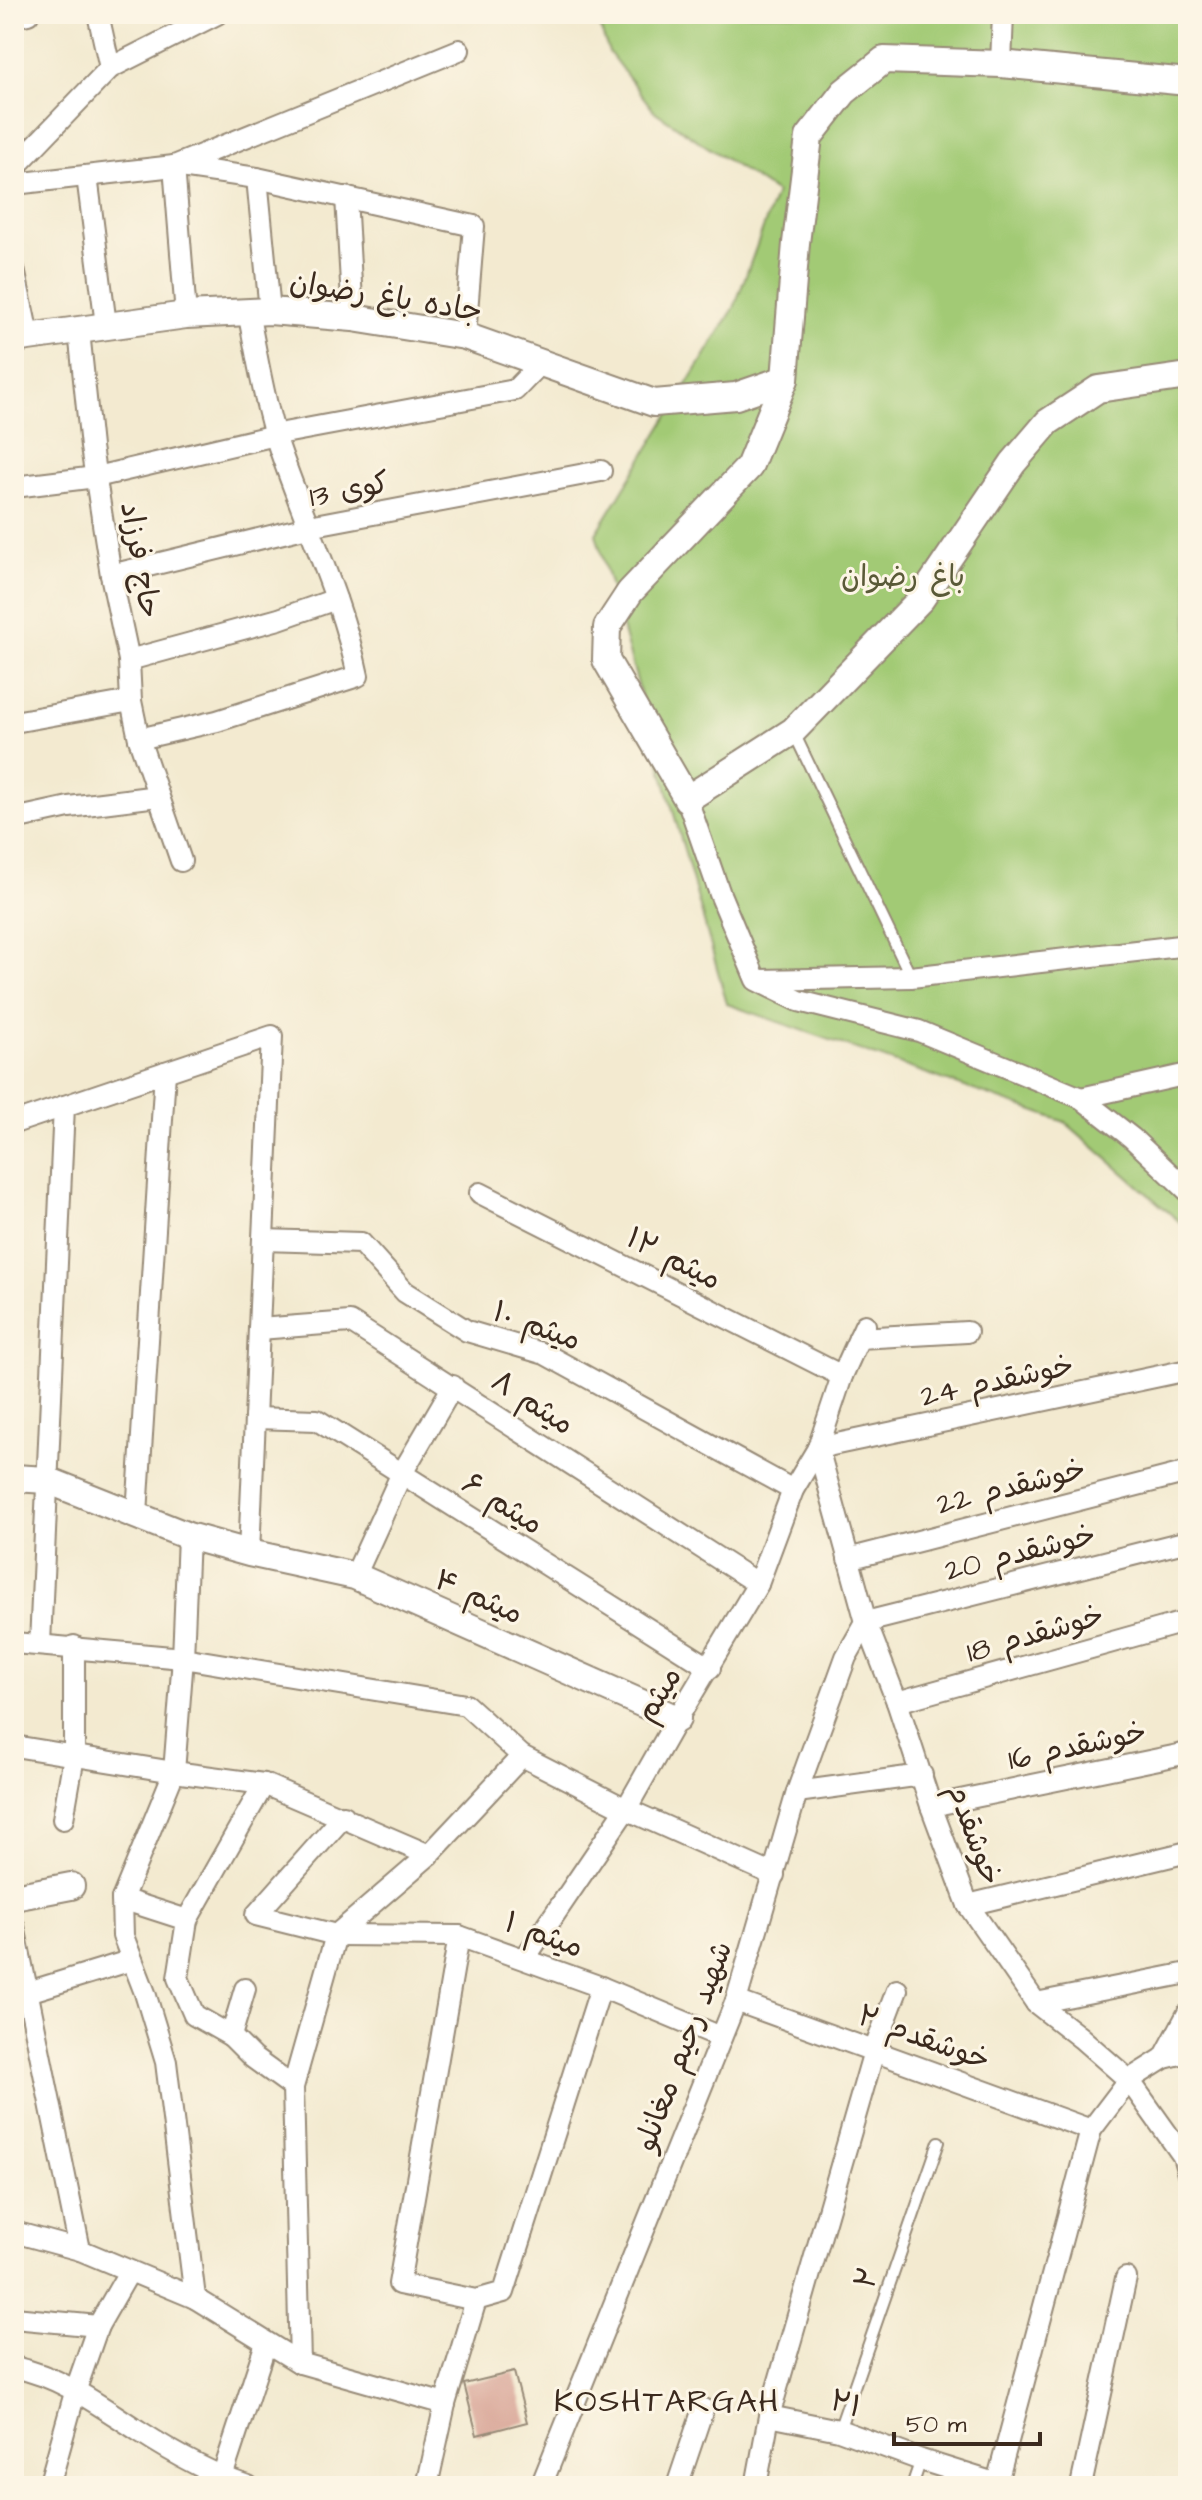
<svg xmlns="http://www.w3.org/2000/svg" width="1202" height="2500" viewBox="0 0 1202 2500" font-family="'Architects Daughter','Playpen Sans Arabic',sans-serif">
<rect width="100%" height="100%" fill="#fcf5e5"/>
<filter id="ink" filterUnits="userSpaceOnUse"><feTurbulence type="fractalNoise" baseFrequency=".0125" numOctaves="2"/><feDisplacementMap in="SourceGraphic" scale="16" xChannelSelector="R" yChannelSelector="G"/><feConvolveMatrix kernelMatrix="1 2 1 2 8 2 1 2 1" color-interpolation-filters="sRGB"/></filter>
<filter id="wash" filterUnits="userSpaceOnUse"><feTurbulence type="fractalNoise" baseFrequency=".006" numOctaves="4" result="noise"/><feDisplacementMap in="SourceGraphic" scale="32" xChannelSelector="R" yChannelSelector="G"/><feGaussianBlur stdDeviation="1.8" result="paint"/><feColorMatrix in="noise" values="0 0 0 0 0 0 0 0 0 0 0 0 0 0 0 0 0 1.4 0 .05"/><feComposite in="paint" operator="in"/></filter>
<g filter="url(#wash)">
<rect width="100%" height="100%" fill="#f3ead0"/>
<!-- green -->
<polygon fill="#a2ca75" stroke="#6e7a4a" stroke-width="2" points="595,14 1188,14 1188,1229 1065,1122 727,1004 596,534 734,308 776,193 654,111 609,52"/>
<g id="blocks">
<!-- building -->
<polygon fill="#d59e90" points="514,2372 527,2422 477,2435 464,2384"/>
</g>
</g>
<g filter="url(#ink)">
<use href="#blocks" fill-opacity="0" stroke="#978a77" stroke-width="2"/>
<g fill="none" stroke-linecap="round" stroke-linejoin="round">
<!-- service casing -->
<g stroke="#978a77" stroke-width="14">
<g id="service">
<polyline points="794,733 911,977"/>
<polyline points="839,2430 939,2142"/>
<polyline points="912,2486 921,2460"/>
</g>
</g>
<!-- minor casing -->
<g stroke="#978a77" stroke-width="24">
<g id="minor">
<polyline points="98,14 110,68"/>
<polyline points="14,17 28,14"/>
<polyline points="1001,64 1003,14"/>
<polyline points="14,168 110,68 217,14"/>
<polyline points="87,176 106,325"/>
<polyline points="257,178 270,311"/>
<polyline points="14,184 174,166 257,178 474,226 465,336"/>
<polyline points="346,197 353,318"/>
<polyline points="14,269 28,335"/>
<polyline points="186,315 174,166 459,50"/>
<polyline points="79,331 91,447 111,575 129,660 131,701 139,739 181,861"/>
<polyline points="14,487 96,477 284,433 515,390 542,362"/>
<polyline points="111,575 320,524 601,471"/>
<polyline points="129,660 279,619 336,599"/>
<polyline points="14,722 131,701"/>
<path d="M139 739 217 721 358 676C341 594 302 518 276 438 263 398 257 354 248 312"/>
<polyline points="687,799 720,894 756,980 799,1001 919,1031 1081,1098 1132,1138 1188,1191"/>
<polyline points="14,819 69,807 158,796"/>
<polyline points="760,980 911,977 1188,945"/>
<polyline points="1081,1098 1188,1074"/>
<polyline points="14,1123 272,1036 249,1553"/>
<polyline points="480,1193 842,1376"/>
<polyline points="263,1240 361,1243 405,1292 467,1331 545,1354 793,1490"/>
<polyline points="259,1329 350,1322 758,1584"/>
<polyline points="859,1338 967,1332"/>
<polyline points="255,1418 317,1420 710,1668"/>
<polyline points="818,1448 866,1622 897,1702 931,1806 968,1905 1036,2003 1081,2038 1129,2080 1183,2156 1188,2174"/>
<polyline points="818,1448 1188,1370"/>
<polyline points="137,1514 165,1072"/>
<polyline points="188,1536 183,1658 174,1772 122,1899 123,1936 145,1993 166,2062 195,2298"/>
<polyline points="848,1559 1188,1472"/>
<polyline points="355,1576 401,1475 453,1386"/>
<polyline points="14,1643 183,1658 466,1705 522,1756 626,1809 774,1875"/>
<polyline points="40,1644 64,1106"/>
<polyline points="897,1702 1188,1621"/>
<polyline points="14,1746 174,1772 264,1784 429,1855"/>
<polyline points="797,1792 922,1775"/>
<polyline points="931,1806 1188,1753"/>
<polyline points="344,1816 256,1915 336,1935 459,1936 601,1987 721,2037"/>
<polyline points="63,1819 74,1756 74,1646"/>
<polyline points="122,1899 187,1920 178,1978 194,2015 231,2036 253,2058 293,2087"/>
<polyline points="968,1905 1188,1852"/>
<polyline points="187,1920 264,1784"/>
<polyline points="14,1926 80,2250"/>
<polyline points="459,1936 399,2284 476,2300"/>
<polyline points="525,1958 626,1809 677,1719 758,1584 793,1490 818,1448 842,1376 865,1325"/>
<polyline points="28,1992 132,1960"/>
<polyline points="736,2001 1091,2130"/>
<polyline points="1036,2003 1188,1973"/>
<polyline points="231,2036 245,1989"/>
<polyline points="1164,2058 1188,2013"/>
<polyline points="14,2232 80,2250 195,2298 300,2363 293,2087 336,1935 429,1855 522,1756"/>
<polyline points="14,2318 98,2326"/>
<polyline points="300,2363 445,2404 427,2486"/>
<path d="M14 2367C64 2378 97 2404 139 2431 173 2453 210 2474 248 2486"/>
<polyline points="445,2404 476,2300 504,2292 601,1987"/>
<polyline points="769,2416 839,2430 921,2460 1004,2486"/>
<polyline points="49,2486 76,2389 98,2326 129,2272"/>
<polyline points="219,2486 266,2343"/>
<polyline points="541,2486 736,2001 797,1792 846,1657 866,1622 1188,1541"/>
<polyline points="677,2486 703,2409"/>
<polyline points="756,2486 769,2416 874,2051 897,1990"/>
<polyline points="996,2486 1091,2130 1129,2080 1164,2058 1188,2052"/>
<polyline points="1081,2486 1126,2278"/>
</g>
</g>
<!-- tertiary casing -->
<g stroke="#978a77" stroke-width="30">
<g id="tertiary">
<polyline points="1188,82 1001,64 884,60 844,92 809,137 796,243 785,379 749,467 630,592 607,627 606,660 687,799 793,731 921,599 1013,463 1048,422 1098,389 1188,376"/>
<polyline points="14,339 186,315 270,311 353,318 465,336 654,403 736,396 785,379"/>
<polyline points="14,1478 47,1480 188,1536 249,1553 355,1576 677,1719"/>
<polyline points="14,1897 71,1886"/>
</g>
</g>
<!-- service -->
<use href="#service" stroke="#fff" stroke-width="10"/>
<!-- minor -->
<use href="#minor" stroke="#fff" stroke-width="20"/>
<!-- tertiary -->
<use href="#tertiary" stroke="#fff" stroke-width="26"/>
</g>
</g>
<g text-anchor="middle" stroke-width="6" stroke-linejoin="round" paint-order="stroke">
<!-- street labels -->
<g font-size="30" fill="#3b2a1e" stroke="#fcf5e5">
<text transform="translate(386 296) rotate(9)" y="10">جاده باغ رضوان</text>
<text transform="translate(349 489) rotate(-11)" y="10">کوی 13</text>
<text transform="translate(141 560) rotate(80)" y="10">حاج فرزاد</text>
<text transform="translate(674 1258) rotate(27)" y="10">۱۲ میثم</text>
<text transform="translate(537 1325) rotate(20)" y="10">۱۰ میثم</text>
<text transform="translate(997 1380) rotate(-12)" y="10">خوشقدم 24</text>
<text transform="translate(533 1402) rotate(33)" y="10">۸ میثم</text>
<text transform="translate(1011 1486) rotate(-14)" y="10">خوشقدم 22</text>
<text transform="translate(503 1503) rotate(32)" y="10">۶ میثم</text>
<text transform="translate(1020 1552) rotate(-14)" y="10">خوشقدم 20</text>
<text transform="translate(479 1596) rotate(24)" y="10">۴ میثم</text>
<text transform="translate(1035 1633) rotate(-16)" y="10">خوشقدم 18</text>
<text transform="translate(658 1694) rotate(-58)" y="10">میثم</text>
<text transform="translate(1077 1745) rotate(-12)" y="10">خوشقدم 16</text>
<text transform="translate(975 1834) rotate(70)" y="10">خوشقدم</text>
<text transform="translate(544 1934) rotate(20)" y="10">۱ میثم</text>
<text transform="translate(924 2037) rotate(20)" y="10">۲ خوشقدم</text>
<text transform="translate(683 2046) rotate(-69)" y="10">شهید رحیم مغانلو</text>
<text transform="translate(866 2278) rotate(-71)" y="10">۲</text>
<text transform="translate(846 2403) rotate(16)" y="10">۲۱</text>
</g>
<!-- park labels -->
<g font-size="30" fill="#5a5a38" stroke="#fcf5e5">
<text x="903" y="586">باغ رضوان</text>
</g>
<!-- neighbourhood labels -->
<g font-size="32" letter-spacing="2" fill="#3b2a1e" stroke="#fcf5e5">
<text x="667" y="2411">KOSHTARGAH</text>
</g>
</g>
<!-- margin -->
<rect width="1202" height="2500" fill="none" stroke="#fcf5e5" stroke-width="48"/>
<!-- scale -->
<path d="M894 2432v12h146v-12" fill="none" stroke="#3b2a1e" stroke-width="4"/>
<text x="906" y="2432" font-size="24" fill="#3b2a1e" stroke="#fcf5e5" stroke-width="6" paint-order="stroke">50 m</text>
</svg>
